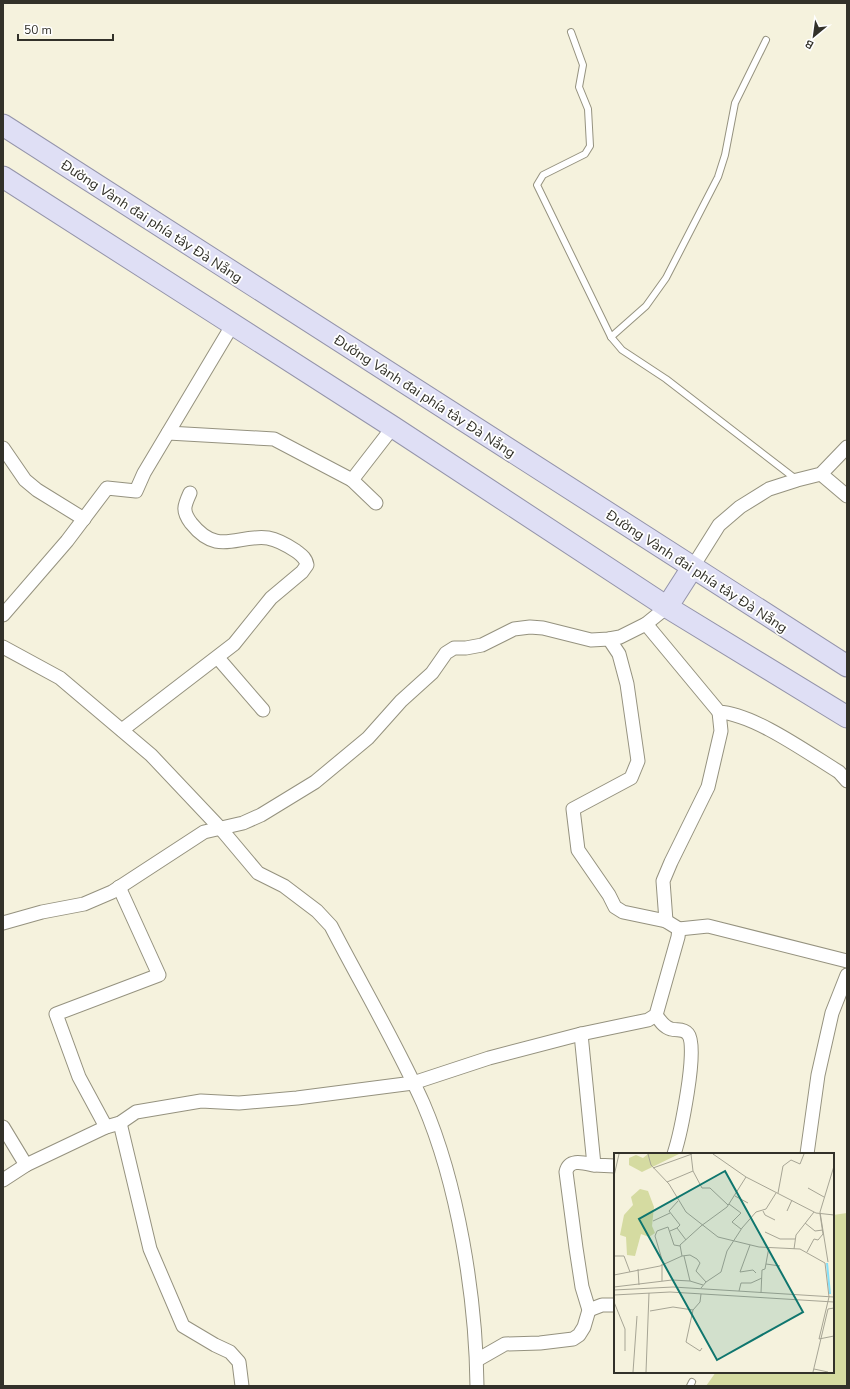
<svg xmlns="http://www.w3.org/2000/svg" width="850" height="1389" viewBox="0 0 850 1389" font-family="'Nunito Sans',sans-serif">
<rect width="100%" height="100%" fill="#f5f2dd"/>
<!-- green -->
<polygon fill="#d5dba1" points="847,1213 847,1386 706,1386 716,1372 833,1372 833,1215"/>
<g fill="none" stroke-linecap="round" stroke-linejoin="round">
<!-- service casing -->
<g stroke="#95927f" stroke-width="8">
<g id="service">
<polyline points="571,32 583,65 579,87 588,109 590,146 585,154 543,175 537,185 611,337 622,350 666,379 797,480"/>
<polyline points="611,337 646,306 666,278 718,177 725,155 735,103 766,40"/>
<polyline points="690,1386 692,1382"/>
</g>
</g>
<!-- minor casing -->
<g stroke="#95927f" stroke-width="15">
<g id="minor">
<polyline points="168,433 274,439 352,480 393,427"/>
<polyline points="3,448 25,480 37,490 84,519"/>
<polyline points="821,474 847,496"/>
<polyline points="352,480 376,503"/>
<polyline points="692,568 719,525 740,507 769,489 797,480 821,474 847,447"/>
<polyline points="3,615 67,541 107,488 136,491 144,473 233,324"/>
<path d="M646 624 719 712C754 714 808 753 839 772L847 781"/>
<polyline points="609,639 619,654 627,684 638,761 631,778 573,809 578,850 609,895 615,907 623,912 666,921 679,929"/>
<path d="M3 647 60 678 151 755 221 829 258 873 284 886 317 911 331 926C361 984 396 1043 423 1103 458 1184 476 1297 477 1386"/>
<polyline points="218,658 263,710"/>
<path d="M122 730 234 644 271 598 302 572 307 565C306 558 301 555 296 551 287 545 279 540 268 538 237 534 218 557 191 523 182 511 184 506 190 493"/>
<polyline points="666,921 663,881 671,862 708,787 721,731 719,712"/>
<polyline points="3,923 42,912 84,904 112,892 204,832 243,823 261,815 315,782 368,738 401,701 432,673 446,653 454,648 466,648 482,645 514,629 530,627 543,628 591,640 609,639 620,637 646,624 667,607"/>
<path d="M656 1015C660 1021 664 1027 671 1029 677 1031 683 1028 688 1034 699 1047 680 1136 674 1154"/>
<polyline points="581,1034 594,1165 615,1166"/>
<polyline points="120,1123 150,1249 183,1326 215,1345 230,1352 239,1362 242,1386"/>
<polyline points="3,1127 26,1165"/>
<polyline points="106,1127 79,1077 56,1014 159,975 119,887"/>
<polyline points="807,1154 818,1075 832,1013 847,975"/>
<polyline points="3,1180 26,1165 106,1127 120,1123 136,1112 201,1101 239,1103 297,1098 413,1083 489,1058 581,1034 648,1020 656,1015 678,937 679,929 708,926 847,961"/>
<polyline points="589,1310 602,1305 615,1305"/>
<path d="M477 1360 505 1344 540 1343 573 1339 579 1335 584 1327 589 1310 582 1287 576 1248 566 1172C569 1158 584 1163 594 1165"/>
</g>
</g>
<!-- primary casing -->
<g stroke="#9494aa" stroke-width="23">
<g id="primary">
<polyline points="3,125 847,666"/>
<polyline points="3,177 393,427 667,607 847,717"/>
<polyline points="667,607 692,568"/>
</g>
</g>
<!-- service -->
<use href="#service" stroke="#fff" stroke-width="6"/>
<!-- minor -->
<use href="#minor" stroke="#fff" stroke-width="13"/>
<!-- primary -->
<use href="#primary" stroke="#dfdff5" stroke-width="21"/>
</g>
<g text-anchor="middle" stroke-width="3.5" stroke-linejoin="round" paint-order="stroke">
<!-- street labels -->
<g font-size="14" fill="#323129" stroke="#fff">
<text transform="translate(152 221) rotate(33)" y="5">Đường Vành đai phía tây Đà Nẵng</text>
<text transform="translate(425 396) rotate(33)" y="5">Đường Vành đai phía tây Đà Nẵng</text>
<text transform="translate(697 571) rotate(33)" y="5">Đường Vành đai phía tây Đà Nẵng</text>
</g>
</g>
<!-- overview -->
<g transform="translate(614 1153)">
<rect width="220" height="220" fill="#f5f2dd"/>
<path d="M34 1H65L28 19 15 12V5L22 2 29 5ZM26 36 34 38 40 54 38 73 41 80 35 84 27 81 21 103 13 102 12 84 6 82 10 62 19 52 17 44Z" fill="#d5dba1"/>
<path fill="none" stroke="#84e0f9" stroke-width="2" d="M213 110 216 141"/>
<path fill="none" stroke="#a7a595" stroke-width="1" d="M34 1 37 12 55 31 72 59 104 84 145 94 186 96 211 110 215 144 205 186 220 183M99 1 132 24M39 15 78 1M79 18 88 35H96L114 52M0 23 5 1M53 29 79 18 77 1M194 35 210 44M164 40 169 13 177 7 186 11 190 1M121 43 134 50M115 51 127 60 118 69 127 76M149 58 151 62 161 67M173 58 178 47M39 68 56 60M191 70 201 78 209 77M63 75 66 72 55 58 64 48M56 78 63 75 72 87M151 79 166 86H181M136 92 126 119 139 117 142 120M180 96 182 82 200 59M193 99 200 86 204 87 209 81 206 61M0 103H10L16 119M68 103 76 102 83 106 86 110 82 118 92 129M70 103 76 128M214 109 206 59 220 13M49 110 41 83 43 78 54 74 60 92 66 93M152 111 166 113M24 116 25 132M0 122 46 113 68 103 66 92 87 73 113 54 132 24 202 60 220 62M48 128V111M0 134 58 127 76 128 89 132M87 135 92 129 107 119 113 98 128 75 142 59 152 56 162 40M0 137 59 134 220 144M125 138 127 130H137L148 125M147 140 148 117 151 116 155 94M87 141 86 149 79 157 72 189 86 198 88 195M0 142 56 139 220 149M0 149 11 176V198M36 158 59 154 79 157M200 216 214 219M19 219 23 163M32 219 35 140M199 219 214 156 220 155"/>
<path fill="#0f766e" fill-opacity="0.15" stroke="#0f766e" stroke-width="2" d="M111 18 189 159 103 207 25 66Z"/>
<rect width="220" height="220" fill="none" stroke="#323129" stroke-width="2"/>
</g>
<!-- border -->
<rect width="850" height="1389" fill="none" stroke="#323129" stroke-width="8"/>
<!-- north arrow -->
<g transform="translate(814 36) rotate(209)" stroke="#ffffff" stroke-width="3" paint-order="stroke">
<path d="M0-3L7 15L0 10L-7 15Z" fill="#323129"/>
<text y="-6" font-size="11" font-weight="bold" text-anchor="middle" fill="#323129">B</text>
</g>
<!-- scale -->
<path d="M18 34v6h95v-6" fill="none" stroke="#323129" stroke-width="2"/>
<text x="24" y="34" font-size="12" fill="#323129" stroke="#ffffff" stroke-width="3" paint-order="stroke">50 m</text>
</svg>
